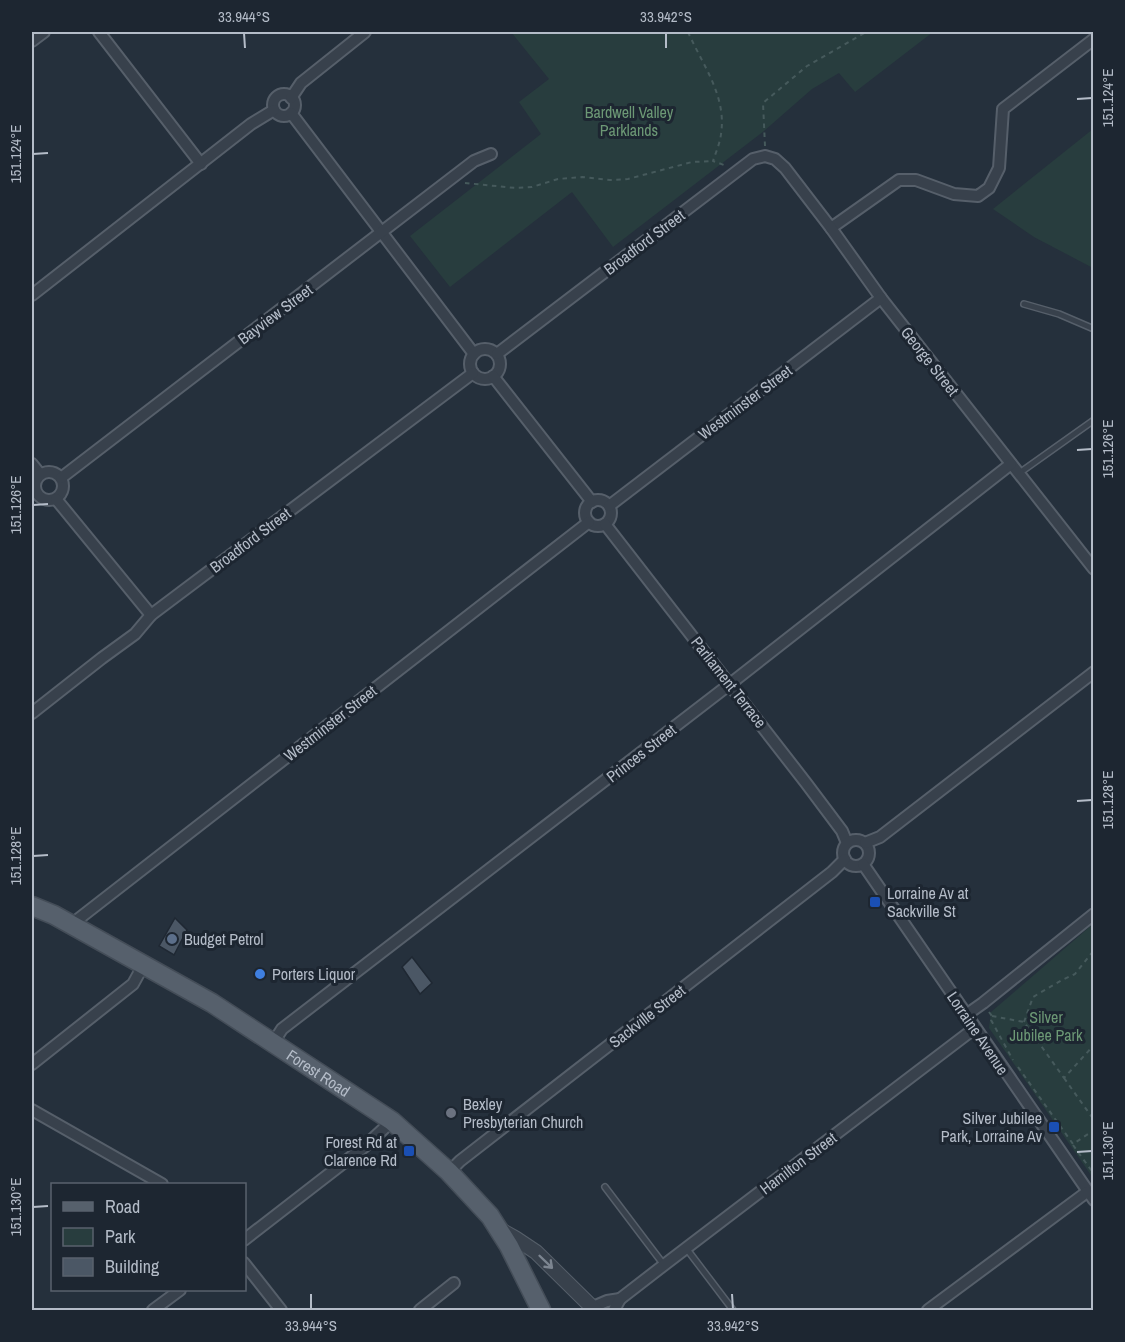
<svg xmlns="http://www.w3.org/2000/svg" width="1125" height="1342" viewBox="0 0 1125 1342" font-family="'Archivo Narrow',sans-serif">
<rect width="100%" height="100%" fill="#25303c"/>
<!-- green -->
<g fill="#283d3e">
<polygon points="511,32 933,32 855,92 839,73 812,89 764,131 613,247 572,192 450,287 410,236 541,134 519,102 549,79"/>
<polygon points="1093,129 1093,268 1034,237 993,209"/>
<polygon points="1093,924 1093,1178 989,1028 991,1012"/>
</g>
<!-- building -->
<g fill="#4b5765" stroke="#1f2833" stroke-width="1.5">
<polygon points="175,918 187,930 174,955 159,946"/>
<polygon points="412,957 432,983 420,994 402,967"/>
</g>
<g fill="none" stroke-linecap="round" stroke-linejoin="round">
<!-- service casing -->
<g stroke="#565f6a" stroke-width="8">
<g id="service">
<polyline points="1024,304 1059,314 1094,329"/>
<polyline points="1018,474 1094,420"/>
<polyline points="605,1187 664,1265"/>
<polyline points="686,1248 733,1310"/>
</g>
</g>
<!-- minor casing -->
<g stroke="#565f6a" stroke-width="14">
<g id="minor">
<polyline points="99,32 201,164"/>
<polyline points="32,41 44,32"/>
<circle cx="284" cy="105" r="11"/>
<polyline points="291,98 301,83 365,32"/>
<polyline points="291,113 474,354"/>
<polyline points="831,228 899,180 916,180 954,194 978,196 989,188 999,168 1003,109 1094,39"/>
<polyline points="32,295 251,124 274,110"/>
<circle cx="485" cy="364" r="15"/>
<polyline points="497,354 753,159 765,156 775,159 785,168 831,228 881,298 1094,569"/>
<polyline points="493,376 592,502"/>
<polyline points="32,464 40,474"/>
<circle cx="49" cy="486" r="14"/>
<polyline points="61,478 474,161 491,154"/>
<polyline points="56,499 151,615"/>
<circle cx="598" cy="513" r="13"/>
<polyline points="609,506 881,298"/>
<polyline points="605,524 806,783 842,831 847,843"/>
<polyline points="32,713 102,658 135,634 151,615 473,373"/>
<circle cx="856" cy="853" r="13"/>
<polyline points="865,843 880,837 1094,672"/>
<polyline points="863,864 1094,1200"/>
<polyline points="72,924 589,522"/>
<polyline points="966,1015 983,1003 1094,914"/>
<polyline points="273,1043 282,1029 730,684 1011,464"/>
<polyline points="32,1064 133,984 144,964"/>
<polyline points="32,1110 162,1184"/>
<polyline points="449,1172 460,1161 832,872 845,859"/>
<polyline points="244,1240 364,1147 392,1121"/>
<polyline points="244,1263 281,1310"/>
<polyline points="593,1307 607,1301 620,1299"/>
<polyline points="153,1310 180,1290"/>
<polyline points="420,1310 454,1283"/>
<polyline points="614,1310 620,1299 664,1265 975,1028"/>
<polyline points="928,1310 1087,1192"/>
</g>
</g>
<!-- tertiary casing -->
<g stroke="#565f6a" stroke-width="16">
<polyline id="tertiary" points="499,1229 515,1238 536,1252 595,1310"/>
</g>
<!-- primary casing -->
<g stroke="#444d58" stroke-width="21">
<g id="primary">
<path id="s1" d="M32 906 54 915 212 1003 392 1121 449 1172 490 1216 509 1246 541 1310"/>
</g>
</g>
<!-- path -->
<g stroke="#465a5c" stroke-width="2" stroke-dasharray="4.5 4.5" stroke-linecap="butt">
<path d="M688 32C702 64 727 96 721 134 720 143 716 152 713 161L724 165"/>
<polyline points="765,146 763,103 807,66 866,32"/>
<polyline points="465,183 516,188 532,187 558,179 582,177 610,180 628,179 692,162 713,161"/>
<polyline points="989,1012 992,1016 991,1020 1013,1060"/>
<polyline points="992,1016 1024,1022 1064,1078 1094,1045"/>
<polyline points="1024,1022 1033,997 1062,980 1075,974 1094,950"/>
<polyline points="1018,1067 1073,1144 1094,1130"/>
<polyline points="1064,1078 1094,1120"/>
<polyline points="1073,1145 1094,1174"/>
</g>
<!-- service -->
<use href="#service" stroke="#38414c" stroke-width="5"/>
<!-- minor -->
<use href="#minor" stroke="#38414c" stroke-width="10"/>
<!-- tertiary -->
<use href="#tertiary" stroke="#38414c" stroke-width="14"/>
<!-- primary -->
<use href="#primary" stroke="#56606c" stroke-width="18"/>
</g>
<!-- one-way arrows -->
<defs><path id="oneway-shaft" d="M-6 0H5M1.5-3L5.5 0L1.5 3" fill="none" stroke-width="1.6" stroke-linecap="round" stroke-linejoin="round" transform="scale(1.5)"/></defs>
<use stroke="#7c8590" href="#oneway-shaft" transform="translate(546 1262) rotate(44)"/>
<!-- ticks -->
<path fill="none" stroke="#b4bcc8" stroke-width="2" d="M244 33 245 48M666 33V48M1077 99 1092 98M33 154 48 153M1077 450 1092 449M33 505 48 504M1077 801 1092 800M33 856 48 855M1077 1152 1092 1151M33 1207 48 1206M311 1294V1309M732 1294 733 1309"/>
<!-- markers -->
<g fill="#1a4fb4" stroke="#1d2631" stroke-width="2">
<rect x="869" y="896" width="12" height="12" rx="3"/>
<rect x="1048" y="1121" width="12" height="12" rx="3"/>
<rect x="403" y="1145" width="12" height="12" rx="3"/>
</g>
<circle fill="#5c6f8a" stroke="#1d2631" stroke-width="2" cx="172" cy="939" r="6"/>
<circle fill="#3f7fe0" stroke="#1d2631" stroke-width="2" cx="260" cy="974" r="6"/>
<circle fill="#6b7280" stroke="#1d2631" stroke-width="2" cx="451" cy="1113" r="6"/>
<g text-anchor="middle" stroke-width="6" stroke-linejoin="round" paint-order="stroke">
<!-- park labels -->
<g font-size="16" fill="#6c9875" stroke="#1d2631">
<text x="629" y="118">Bardwell Valley<tspan x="629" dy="18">Parklands</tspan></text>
<text x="1046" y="1023">Silver<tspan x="1046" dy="18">Jubilee Park</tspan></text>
</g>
<!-- street labels -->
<g font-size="16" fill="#b4bcc8" stroke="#1d2631">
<text transform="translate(644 242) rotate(-37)" y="6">Broadford Street</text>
<text transform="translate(275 314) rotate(-37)" y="6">Bayview Street</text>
<text transform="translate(930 361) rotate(52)" y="6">George Street</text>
<text transform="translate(745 402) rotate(-37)" y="6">Westminster Street</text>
<text transform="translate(250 540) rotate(-37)" y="6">Broadford Street</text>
<text transform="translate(729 682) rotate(52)" y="6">Parliament Terrace</text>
<text transform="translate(330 723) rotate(-38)" y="6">Westminster Street</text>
<text transform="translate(641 753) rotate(-38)" y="6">Princes Street</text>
<text transform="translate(647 1016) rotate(-38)" y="6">Sackville Street</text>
<text transform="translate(978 1033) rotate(56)" y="6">Lorraine Avenue</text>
<text dy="6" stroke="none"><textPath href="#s1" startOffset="332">Forest Road</textPath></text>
<text transform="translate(798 1163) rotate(-37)" y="6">Hamilton Street</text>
</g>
<!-- poi labels -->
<g font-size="16" fill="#b4bcc8" stroke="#1d2631" text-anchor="start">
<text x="887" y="899">Lorraine Av at<tspan x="887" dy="18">Sackville St</tspan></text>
<text x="184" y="945">Budget Petrol</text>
<text x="272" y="980">Porters Liquor</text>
<text x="463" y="1110">Bexley<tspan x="463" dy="18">Presbyterian Church</tspan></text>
<text x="1042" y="1124" text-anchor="end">Silver Jubilee<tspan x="1042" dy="18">Park, Lorraine Av</tspan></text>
<text x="397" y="1148" text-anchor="end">Forest Rd at<tspan x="397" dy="18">Clarence Rd</tspan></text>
</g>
</g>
<!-- border -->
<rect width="1125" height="1342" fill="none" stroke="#1d2631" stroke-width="66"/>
<!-- legend -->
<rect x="51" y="1183" width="195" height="108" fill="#1d2631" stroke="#59626d" stroke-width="1.5"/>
<rect x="63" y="1202" width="30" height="9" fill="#56606c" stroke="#59626d" stroke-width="1.5"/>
<text x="105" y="1213" font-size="18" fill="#b4bcc8">Road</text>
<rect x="63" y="1228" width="30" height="18" fill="#283d3e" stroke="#59626d" stroke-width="1.5"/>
<text x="105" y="1243" font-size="18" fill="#b4bcc8">Park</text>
<rect x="63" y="1258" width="30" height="18" fill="#4b5765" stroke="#59626d" stroke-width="1.5"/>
<text x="105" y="1273" font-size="18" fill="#b4bcc8">Building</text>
<rect x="33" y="33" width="1059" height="1276" fill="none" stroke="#b4bcc8" stroke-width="2"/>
<g font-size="15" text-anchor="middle" fill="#b4bcc8">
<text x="244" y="22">33.944°S</text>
<text x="666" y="22">33.942°S</text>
<text transform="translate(1108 98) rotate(-90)" y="5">151.124°E</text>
<text transform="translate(16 154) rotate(-90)" y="5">151.124°E</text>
<text transform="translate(1108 449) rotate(-90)" y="5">151.126°E</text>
<text transform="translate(16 505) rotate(-90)" y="5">151.126°E</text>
<text transform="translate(1108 800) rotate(-90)" y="5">151.128°E</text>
<text transform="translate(16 856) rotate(-90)" y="5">151.128°E</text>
<text transform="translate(1108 1151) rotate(-90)" y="5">151.130°E</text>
<text transform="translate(16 1207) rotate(-90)" y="5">151.130°E</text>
<text x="311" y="1331">33.944°S</text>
<text x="733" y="1331">33.942°S</text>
</g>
</svg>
